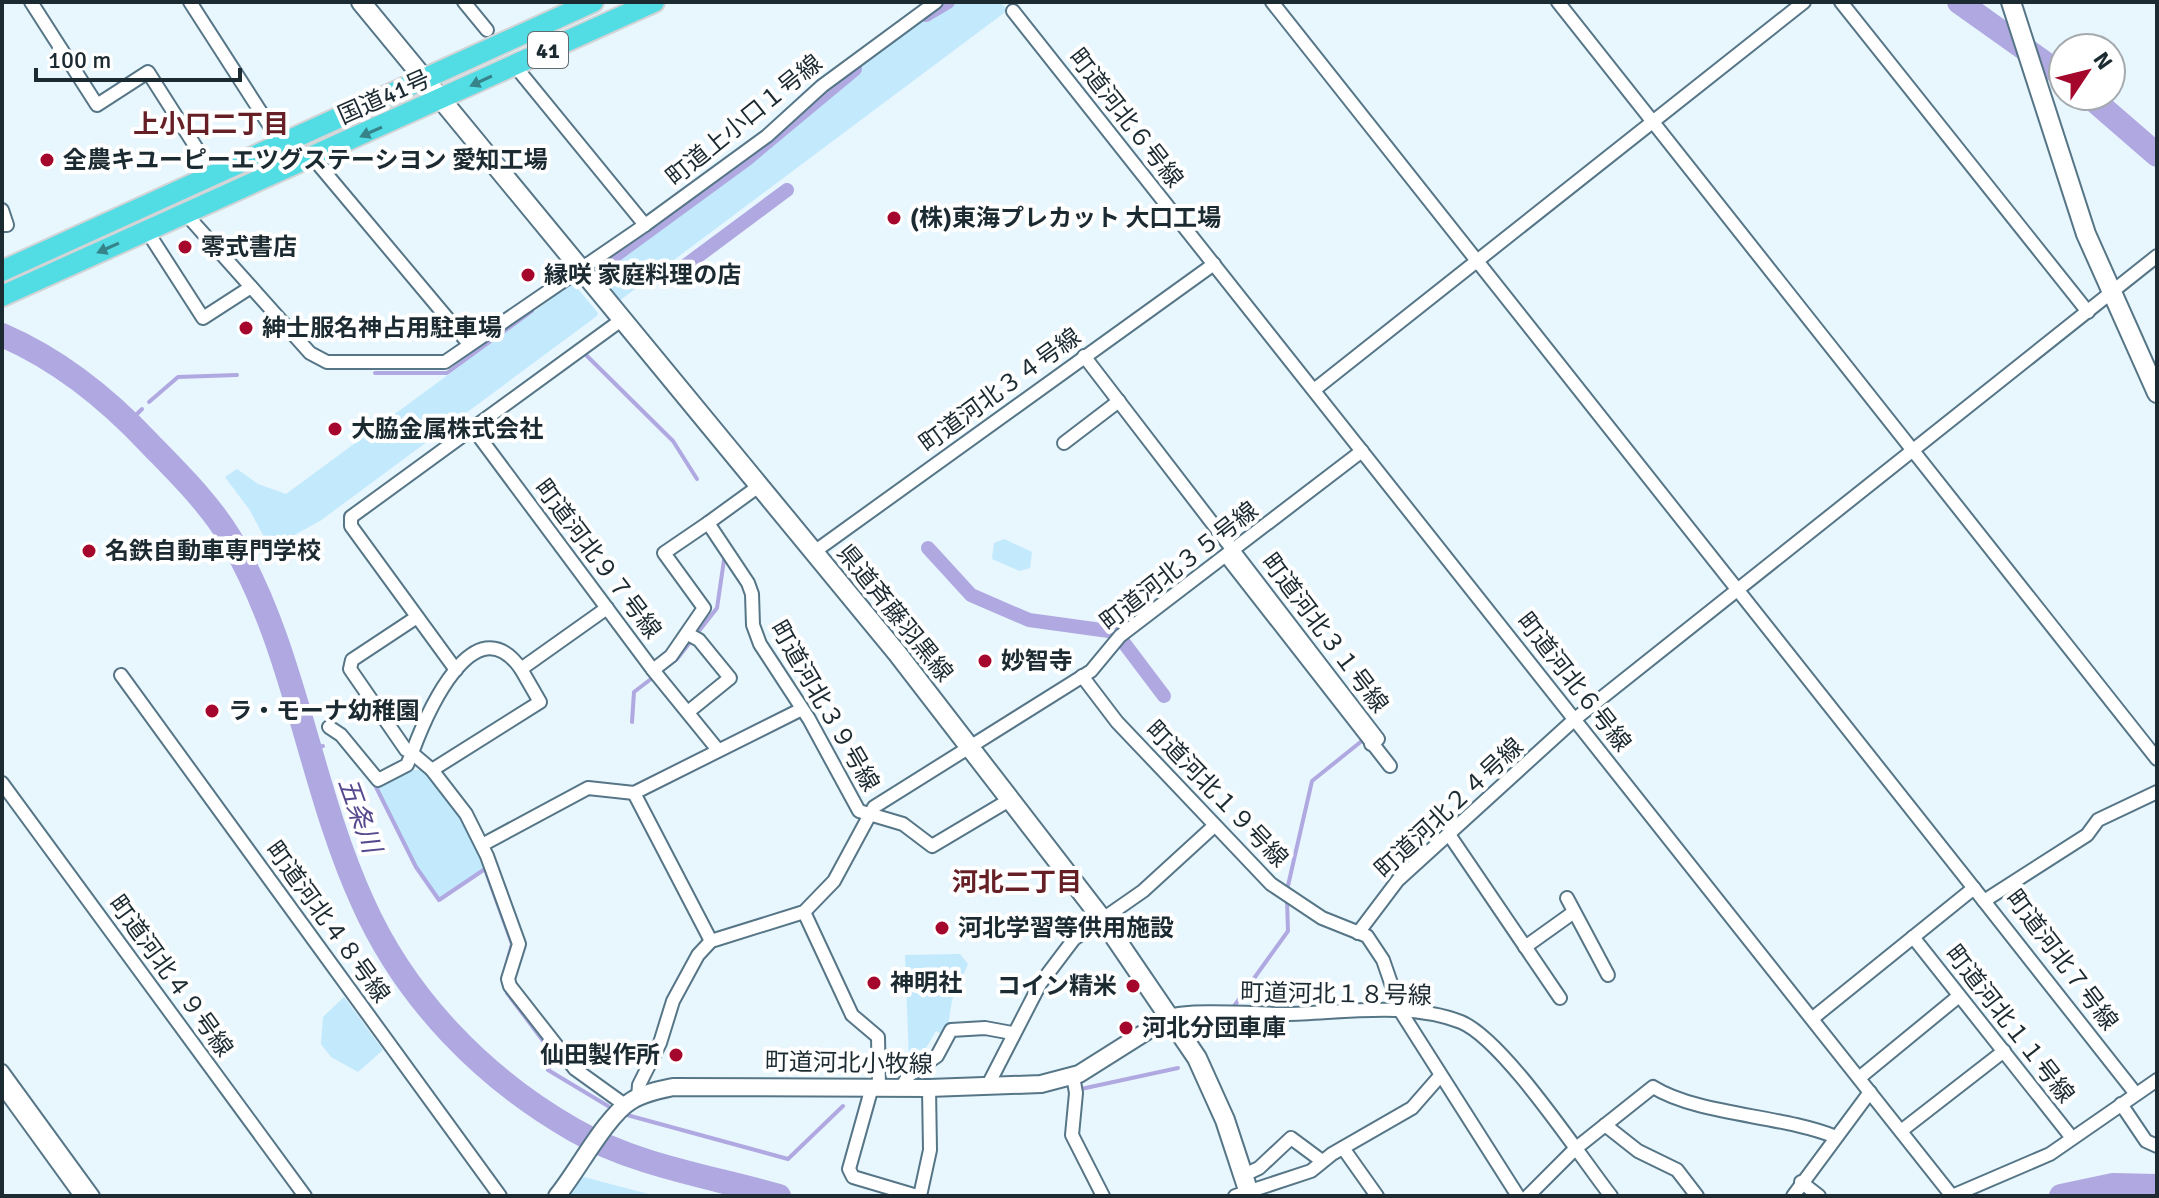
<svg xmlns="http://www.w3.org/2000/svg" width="2159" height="1198" viewBox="0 0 2159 1198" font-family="Signika,'Noto Sans JP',sans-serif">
<rect width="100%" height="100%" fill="#e8f6fe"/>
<!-- green -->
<g fill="#c3e9fd">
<path d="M949 2H1000L1008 10 619 301 593 270C648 227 710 189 766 145 827 97 882 42 949 2Z"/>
<polygon points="573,283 598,313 597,316 320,521 270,548 249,509 225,477 237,469 258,484 286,494"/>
<polygon points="1004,539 1032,552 1030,568 1020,571 992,559 994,543"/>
<polygon points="410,770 425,770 461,815 486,866 440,899 417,867 377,786"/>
<polygon points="960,954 968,964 952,1000 947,1032 944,1036 936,1031 926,1048 909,1061 905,955"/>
<polygon points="344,997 383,1050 358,1072 331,1057 321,1044 323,1017"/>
<polygon points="580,1176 656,1196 566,1196"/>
</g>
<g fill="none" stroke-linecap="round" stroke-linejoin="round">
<!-- stream -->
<g stroke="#b0a9e1" stroke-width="4">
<polyline points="585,354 673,441 697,479"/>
<polyline points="375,373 447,373 532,311"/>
<polyline points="149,402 178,377 237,375"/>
<polyline points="129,422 142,409"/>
<polyline points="632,722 634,692 677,659 717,608 724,560"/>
<polyline points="309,748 323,746"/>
<polyline points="373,781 416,867 439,900 485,869 512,944 503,977"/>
<polyline points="1287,890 1312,781 1363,740"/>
<polyline points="507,993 556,1058 548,1070 608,1106"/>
<polyline points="1232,1009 1288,931 1287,900"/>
<polyline points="1081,1089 1178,1068"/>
<polyline points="627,1115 788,1159 843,1106"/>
</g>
<!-- canal -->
<g stroke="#b0a9e1" stroke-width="14">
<polyline points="926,15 948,2"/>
<polyline points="609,260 747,159 855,69"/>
<polyline points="670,277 787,190"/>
<polyline points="928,548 971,595 1029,620 1116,632"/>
<polyline points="1124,643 1164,696"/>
</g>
<!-- river -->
<g stroke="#b0a9e1" stroke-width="24">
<polyline points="1959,2 2063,76"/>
<polyline points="2089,96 2157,155"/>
<path d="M2 335C60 360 107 398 150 444 178 473 209 503 230 538 296 650 309 785 363 903 406 999 483 1078 574 1130 634 1165 712 1177 779 1196"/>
<polyline points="2061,1196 2113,1185 2157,1186"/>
</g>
<!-- minor casing -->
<g stroke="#567687" stroke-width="16">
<g id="minor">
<polyline points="31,2 97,105 148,72 199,152"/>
<polyline points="190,2 282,145"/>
<polyline points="464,2 487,30"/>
<polyline points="1272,2 1984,901"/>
<polyline points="1558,2 2157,759"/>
<polyline points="1841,2 2088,312"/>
<polyline points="1013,11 1952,1196 2050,1154 2157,1080"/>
<polyline points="515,66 645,225"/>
<polyline points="313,158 469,344"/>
<polyline points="2,210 7,225 2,225"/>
<polyline points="185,213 310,353 327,362 445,362 645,225 767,136 822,86 936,2"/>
<polyline points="147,231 203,318 251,287"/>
<polyline points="1084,356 1378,739 1371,744"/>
<polyline points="1314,390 1804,2"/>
<polyline points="472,427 653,670 671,656 704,608 664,553 708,523"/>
<polyline points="1064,443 1119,401"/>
<polyline points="759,486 708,523 748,583 752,594 753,625 760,644 809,719 859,811 903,824 932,846 1011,799"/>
<polyline points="814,552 1214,264"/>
<polyline points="1226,556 1390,766"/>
<path d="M521 669C474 602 426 715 412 753L432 770 466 814 487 856 519 944 508 979 510 986 575 1069 625 1105"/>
<polyline points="456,670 351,526 351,517 620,321"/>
<polyline points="653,670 718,750"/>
<polyline points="121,675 500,1196"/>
<polyline points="1082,676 1117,722 1271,884 1322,918 1367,936 1383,960 1401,1012 1518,1196"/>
<polyline points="688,712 730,678 699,640 688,634"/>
<polyline points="329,727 341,735 378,780 407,765 412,753 406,750 350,669 352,660 417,617"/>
<polyline points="432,770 540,702 521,669 607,608"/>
<polyline points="2,783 305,1196"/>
<polyline points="634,793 711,941"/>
<polyline points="1450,836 1560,998"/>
<polyline points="482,845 588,788 634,793 802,709"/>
<polyline points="1567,898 1608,975"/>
<polyline points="804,912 852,1015 878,1037 879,1087"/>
<polyline points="1358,933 1398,880 1575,719 2157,256"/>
<polyline points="1913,937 2072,1138"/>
<polyline points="1525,947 1574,912"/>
<path d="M1171 1016C1186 1009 1262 1014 1285 1014 1341 1013 1408 1001 1461 1022 1504 1040 1579 1155 1611 1196"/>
<polyline points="1813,1018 1974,888"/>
<polyline points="2,1071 93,1196"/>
<polyline points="1073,1076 1076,1093 1072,1135 1103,1196"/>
<polyline points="1859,1078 1959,996"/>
<polyline points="2,1087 81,1196"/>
<polyline points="872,1087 849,1169 853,1177 917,1196"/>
<polyline points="987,1087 1040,984 1074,939 1143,891 1213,827"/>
<polyline points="901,1088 908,1076 937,1056 951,1030 985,1028 1012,1033"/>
<polyline points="2136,1094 1984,901 2087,835 2098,820 2157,792"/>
<polyline points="638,1097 639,1085 660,1043 673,1001 698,955 711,941 804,912 834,881 874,807 1091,671 1120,636 1362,451"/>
<polyline points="2121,1104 2146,1141 2157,1146"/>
<polyline points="1605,1125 1638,1151 1677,1170 1697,1196"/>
<polyline points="1901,1131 2004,1051"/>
<polyline points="1343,1148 1377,1196"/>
<polyline points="1244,1175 1259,1168 1291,1138 1322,1161"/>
<polyline points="1801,1182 1819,1196"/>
<polyline points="920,1196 930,1150 929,1088"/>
<polyline points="1235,1196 1311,1171 1332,1154 1412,1108 1440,1076"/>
<path d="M1528 1196 1575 1149 1653 1087C1698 1115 1782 1115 1836 1137"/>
<polyline points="1793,1196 1870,1092"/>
</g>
</g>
<!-- tertiary casing -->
<g stroke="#567687" stroke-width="20">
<path id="tertiary" d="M557 1196C577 1172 606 1116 631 1101 643 1093 659 1090 673 1087L929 1088 1041 1084 1079 1074 1171 1016"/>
</g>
<!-- secondary casing -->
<g stroke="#567687" stroke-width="22">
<g id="secondary">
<polyline points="361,2 897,653 1103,920 1197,1058 1225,1120 1250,1196"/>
<polyline points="2011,2 2086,234 2157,393"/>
</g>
</g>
<!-- trunk casing -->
<g stroke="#d2d4d6" stroke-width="24">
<g id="trunk">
<polyline points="2,271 593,2"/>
<polyline points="2,296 654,2"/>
</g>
</g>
<!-- minor -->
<use href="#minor" stroke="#fff" stroke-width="12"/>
<!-- tertiary -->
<use href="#tertiary" stroke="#fff" stroke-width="16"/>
<!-- secondary -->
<use href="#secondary" stroke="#fff" stroke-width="18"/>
<!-- trunk -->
<use href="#trunk" stroke="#52dce4" stroke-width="20"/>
</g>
<!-- one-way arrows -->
<defs><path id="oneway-solid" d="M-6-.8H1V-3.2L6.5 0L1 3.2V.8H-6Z" transform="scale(2)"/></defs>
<g fill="#37838a">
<use href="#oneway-solid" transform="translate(481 81) rotate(155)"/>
<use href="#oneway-solid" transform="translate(371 132) rotate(156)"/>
<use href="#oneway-solid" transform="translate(108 248) rotate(156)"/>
</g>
<!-- markers -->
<g fill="#a4072b" stroke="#fff" stroke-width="3">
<circle cx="47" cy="160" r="8"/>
<circle cx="894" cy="218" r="8"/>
<circle cx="185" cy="247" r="8"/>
<circle cx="528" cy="275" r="8"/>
<circle cx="246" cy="328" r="8"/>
<circle cx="335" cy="429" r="8"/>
<circle cx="89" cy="551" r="8"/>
<circle cx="985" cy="661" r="8"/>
<circle cx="212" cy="711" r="8"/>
<circle cx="942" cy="928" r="8"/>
<circle cx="874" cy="983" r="8"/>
<circle cx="1133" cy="986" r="8"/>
<circle cx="1126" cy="1028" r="8"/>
<circle cx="676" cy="1055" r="8"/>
</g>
<g text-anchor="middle" stroke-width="8" stroke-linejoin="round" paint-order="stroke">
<!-- shield labels -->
<rect fill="#fff" stroke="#606a6f" stroke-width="2" x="528" y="32" width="40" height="36" rx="6"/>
<g font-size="22" font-weight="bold" fill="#1c2a31">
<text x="548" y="58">41</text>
</g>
<!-- street labels -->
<g font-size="24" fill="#1c2a31" stroke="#fff">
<text transform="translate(384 97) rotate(-24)" y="8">国道41号</text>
<text transform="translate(1126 118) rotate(52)" y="8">町道河北６号線</text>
<text transform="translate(744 120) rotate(-39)" y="8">町道上小口１号線</text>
<text transform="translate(1000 390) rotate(-36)" y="8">町道河北３４号線</text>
<text transform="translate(598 559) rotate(53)" y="8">町道河北９７号線</text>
<text transform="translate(1179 566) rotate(-38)" y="8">町道河北３５号線</text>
<text transform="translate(895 613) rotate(51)" y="8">県道斉藤羽黒線</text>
<text transform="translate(1325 633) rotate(53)" y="8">町道河北３１号線</text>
<text transform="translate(1574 682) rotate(52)" y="8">町道河北６号線</text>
<text transform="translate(825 706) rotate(60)" y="8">町道河北３９号線</text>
<text transform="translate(1217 794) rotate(46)" y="8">町道河北１９号線</text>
<text transform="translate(1449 808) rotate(-43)" y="8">町道河北２４号線</text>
<text transform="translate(328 922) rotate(54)" y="8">町道河北４８号線</text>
<text transform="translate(2062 960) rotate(53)" y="8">町道河北７号線</text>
<text transform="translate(171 976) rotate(54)" y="8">町道河北４９号線</text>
<text transform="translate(1336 994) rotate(1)" y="8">町道河北１８号線</text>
<text transform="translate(2010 1024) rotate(52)" y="8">町道河北１１号線</text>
<text transform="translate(849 1063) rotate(1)" y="8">町道河北小牧線</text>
</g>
<!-- poi labels -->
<g font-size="24" font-weight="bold" fill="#1c2a31" stroke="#fff" text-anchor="start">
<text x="63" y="168">全農キユーピーエツグステーシヨン 愛知工場</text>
<text x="910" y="226">(株)東海プレカット 大口工場</text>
<text x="201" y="255">零式書店</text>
<text x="544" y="283">縁咲 家庭料理の店</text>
<text x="262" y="336">紳士服名神占用駐車場</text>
<text x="351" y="437">大脇金属株式会社</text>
<text x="105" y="559">名鉄自動車専門学校</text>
<text x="1001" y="669">妙智寺</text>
<text x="228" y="719">ラ・モーナ幼稚園</text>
<text x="958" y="936">河北学習等供用施設</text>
<text x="890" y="991">神明社</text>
<text x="1117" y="994" text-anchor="end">コイン精米</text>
<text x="1142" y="1036">河北分団車庫</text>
<text x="660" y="1063" text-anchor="end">仙田製作所</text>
</g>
<!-- neighbourhood labels -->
<g font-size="26" font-weight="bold" fill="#651f25" stroke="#fff">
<text x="211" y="133">上小口二丁目</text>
<text x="1017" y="891">河北二丁目</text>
</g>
<!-- water labels -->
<g font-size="26" font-style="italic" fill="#57498e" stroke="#fff">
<text transform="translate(360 815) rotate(70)" y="9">五条川</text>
</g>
</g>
<!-- border -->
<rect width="2159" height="1198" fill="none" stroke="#1c2a31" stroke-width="8"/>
<!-- north arrow -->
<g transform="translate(2087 72) rotate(55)"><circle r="38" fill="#ffffff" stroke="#a4aaad" stroke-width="2"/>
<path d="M0-6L14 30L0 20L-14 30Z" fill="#a4072b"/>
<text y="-12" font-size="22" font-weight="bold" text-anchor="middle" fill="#1c2a31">N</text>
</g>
<!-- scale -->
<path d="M36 68v12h204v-12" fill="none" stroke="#1c2a31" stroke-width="4"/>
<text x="48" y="68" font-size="24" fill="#1c2a31" stroke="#ffffff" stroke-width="6" paint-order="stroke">100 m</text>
</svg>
